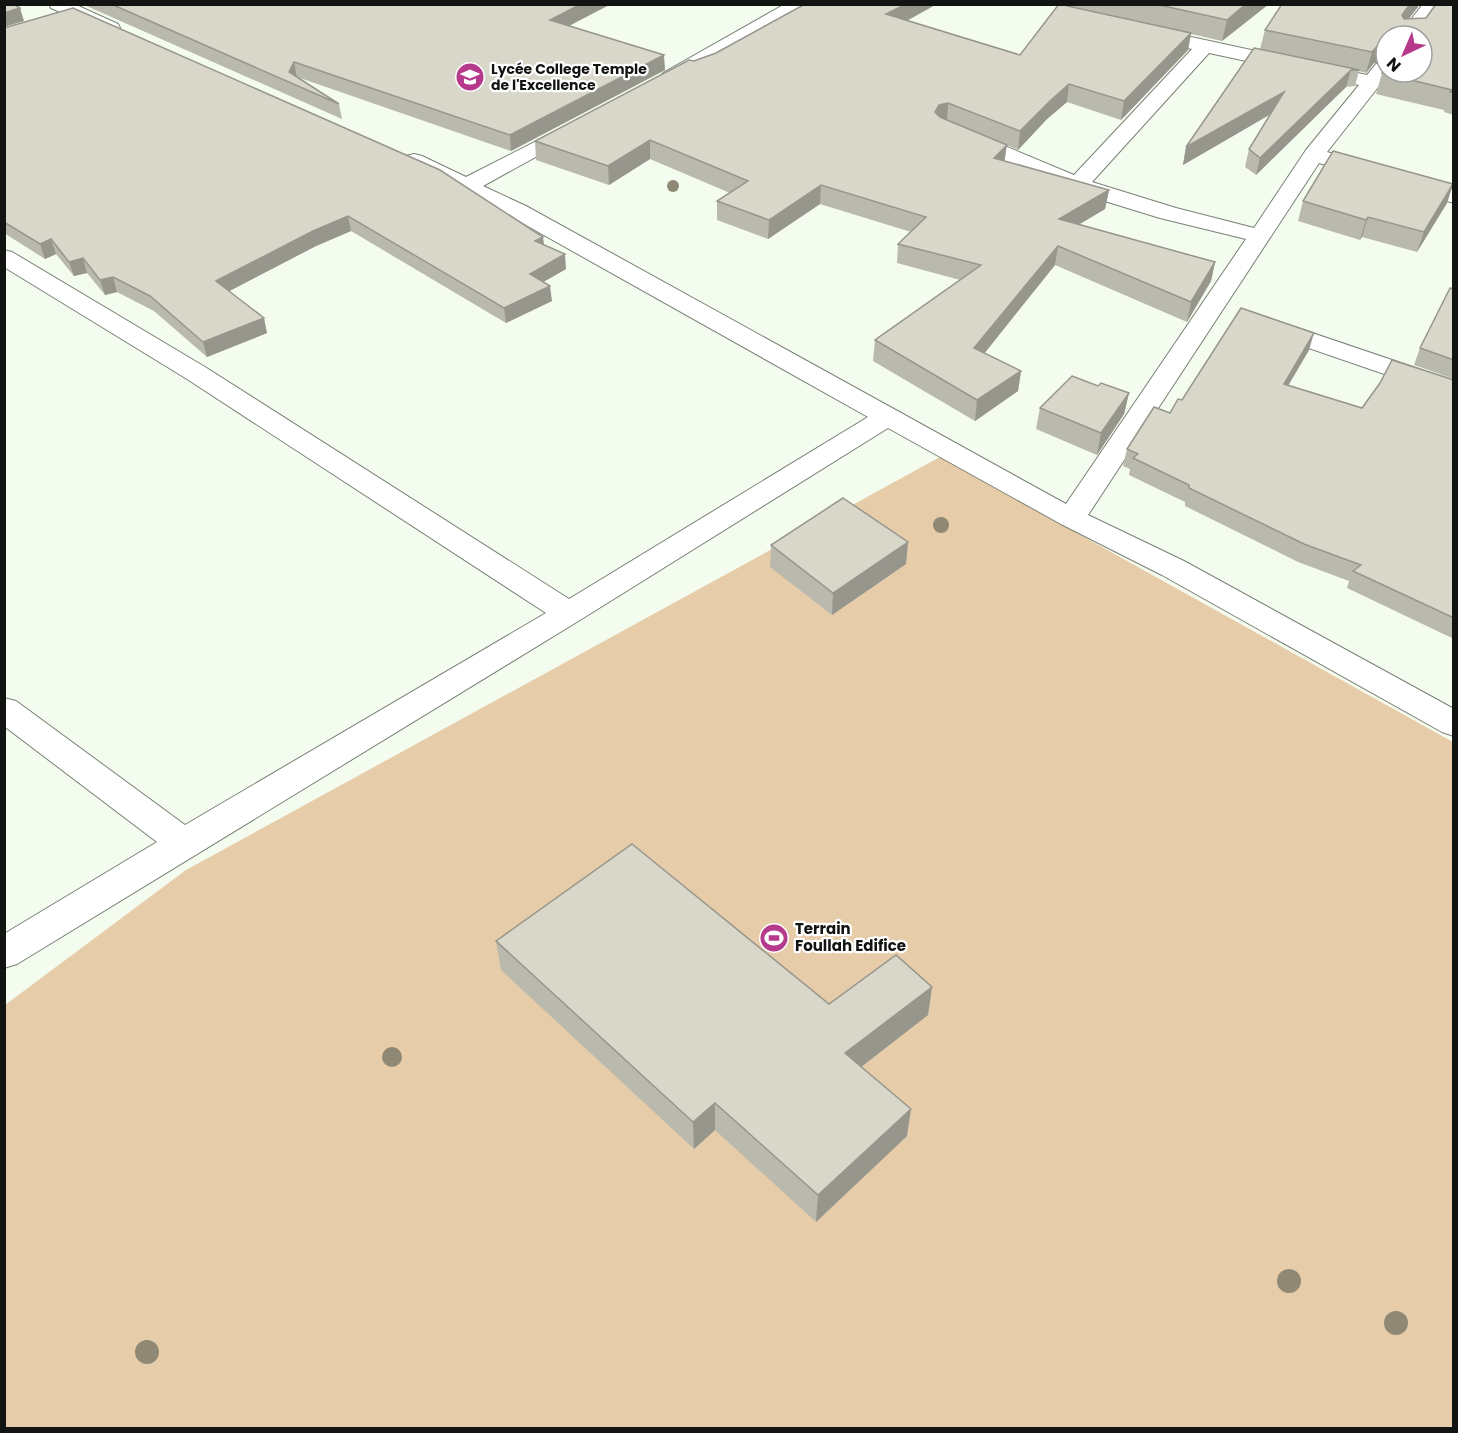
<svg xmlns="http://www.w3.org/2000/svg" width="1458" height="1433" viewBox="0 0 1458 1433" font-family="Poppins,sans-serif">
<rect width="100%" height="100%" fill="#f3fcef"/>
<!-- green -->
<polygon fill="#e7cca9" points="940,457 1453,742 1453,1428 5,1428 5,1005 186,870"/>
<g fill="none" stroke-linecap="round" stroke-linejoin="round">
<!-- minor casing -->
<g stroke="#798175" stroke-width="2">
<g id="minor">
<polygon points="49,4 74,4 118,24 120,28 118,32 104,32 51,8"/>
<polygon points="785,4 808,4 677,81 663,81 660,77 663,73"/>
<polygon points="1423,4 1442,4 1418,36 1398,36"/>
<path d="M1145 27 1367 75 1376 64 1386 63V72H1390L1327 152 1454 189V203L1319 163 1088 515 1184 561 1454 709V736L1442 732 1162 575 1061 524 888 428 580 620 17 964 4 968V934L157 842 4 726V698L16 701 185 825 546 613 187 379 4 267V250L12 252 205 367 569 599 868 417 510 216 406 166 403 161 406 156 414 154 422 156 466 177 574 122 581 124 585 128 581 132 483 186 526 206 1066 504 1246 239 1160 218 1069 190 957 140 953 136 957 132 964 130 971 132 1074 175 1192 49 1138 37 1135 33 1138 29ZM1209 53 1359 85 1306 150 1254 228 1176 208 1092 182Z"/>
<polygon points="1268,318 1454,381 1454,398 1259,331 1255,326 1259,321"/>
</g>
</g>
<!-- minor -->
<use href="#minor" fill="#fff" fill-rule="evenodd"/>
</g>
<!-- trees -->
<g fill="#8e8874">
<circle cx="673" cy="186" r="6"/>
<circle cx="941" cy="525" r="8"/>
<circle cx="392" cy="1057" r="10"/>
<circle cx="1289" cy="1281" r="12"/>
<circle cx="1396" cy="1323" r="12"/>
<circle cx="147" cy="1352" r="12"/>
</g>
<!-- wall -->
<g fill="#bab9ad">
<polygon points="82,4 611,4 569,26 665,70 511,151 300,78 339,104 342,119"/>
<polygon points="805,4 937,4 907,21 1020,55 1059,4 1269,4 1222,41 1191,34 1188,50 1121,120 1067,102 1047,119 1018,150 1004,144 1005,161 1109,190 1105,209 1080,224 1215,262 1211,281 1187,322 1055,265 984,353 1021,371 1018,391 975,421 873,361 875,340 960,280 897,263 898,244 911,232 820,204 768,239 717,220 717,201 730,193 650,159 609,185 536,160 535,141 694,61 716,53"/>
<polygon points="1454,4 1454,115 1444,112 1444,110 1376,94 1382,73 1422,72 1386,36 1386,61 1374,63 1366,73 1359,71 1355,86 1346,87 1256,175 1245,167 1249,149 1270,114 1183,165 1186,147 1260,49 1265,30 1418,7 1409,18 1426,18"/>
<polygon points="4,28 544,244 566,269 543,282 552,301 506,323 351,231 316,246 229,291 267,333 207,357 154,311 117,292 105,295 87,273 74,276 56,254 45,259 4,233"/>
<polygon points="1453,184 1447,203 1417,252 1362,237 1360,240 1298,221 1303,201"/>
<polygon points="1454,289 1454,379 1414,365 1420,348"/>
<polygon points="1309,350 1288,386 1362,408 1454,380 1454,639 1347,588 1349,581 1298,562 1185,506 1185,502 1129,475 1130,469 1123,466 1127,449 1170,413 1182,400"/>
<polygon points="1098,386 1129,393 1124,414 1097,455 1036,429 1040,408"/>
<polygon points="908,542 906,564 832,615 770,567 771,545"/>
<polygon points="496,941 829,1004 932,987 928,1015 861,1067 907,1136 816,1222 715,1130 694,1149 501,970"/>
</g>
<!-- shaded-wall -->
<g fill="#97968d">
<polygon points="581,4 611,4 551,35 550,20"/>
<polygon points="906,4 937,4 885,32 886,14"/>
<polygon points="1246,4 1269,4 1222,41 1227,20"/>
<polygon points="1410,4 1419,4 1418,7 1396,35 1402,15"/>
<polygon points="20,8 24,21 4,27 4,13"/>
<polygon points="1191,33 1188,50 1121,120 1124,101"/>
<polygon points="1386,42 1386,61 1374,63 1366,73 1372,52 1380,43"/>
<polygon points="664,55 665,70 511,151 510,135"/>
<polygon points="294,62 297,78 289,72"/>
<polygon points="1351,70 1346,87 1256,175 1260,158"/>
<polygon points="1069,84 1067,102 1047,119 1018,150 1020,131 1050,101"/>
<polygon points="1284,92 1280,109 1183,165 1186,147"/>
<polygon points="948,103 947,121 933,131 935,112 939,105"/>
<polygon points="650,140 650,159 609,185 608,166"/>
<polygon points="1007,145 1004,164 994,158"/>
<polygon points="1453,184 1447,203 1417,252 1424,232"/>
<polygon points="821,185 820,204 768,239 769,220"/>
<polygon points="1109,190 1105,209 1056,238 1059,219"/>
<polygon points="348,216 351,231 316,246 220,296 216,281 313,231"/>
<polygon points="1368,217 1362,237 1360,240 1366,220"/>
<polygon points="543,237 545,251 535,241"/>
<polygon points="51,239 56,254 45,259 40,244"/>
<polygon points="1058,246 1055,265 972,369 974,348"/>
<polygon points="565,254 566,269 531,289 530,274"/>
<polygon points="83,258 87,273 74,276 69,262"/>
<polygon points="1215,262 1211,281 1187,322 1191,302"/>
<polygon points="113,277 117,292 105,295 100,280"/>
<polygon points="550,286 552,301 506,323 504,308"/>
<polygon points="264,318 267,333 207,357 203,342"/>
<polygon points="1314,333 1309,350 1279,401 1284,384"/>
<polygon points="1021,371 1018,391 975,421 977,400"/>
<polygon points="1129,393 1124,414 1097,455 1101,433"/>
<polygon points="908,542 906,564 832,615 833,593"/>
<polygon points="932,987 928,1015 843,1081 845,1053"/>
<polygon points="715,1103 715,1130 694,1149 693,1122"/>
<polygon points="911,1109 907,1136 816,1222 818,1195"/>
</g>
<!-- building -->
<g fill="#d8d7c9" stroke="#97968d" stroke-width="1.5">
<polygon points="4,4 13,4 20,8 4,13"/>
<polygon points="111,4 581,4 550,20 664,55 510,135 294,62 289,72 339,104"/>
<polygon points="805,4 906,4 886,14 1020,55 1059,4 1067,4 1067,6 1191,33 1124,101 1069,84 1050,101 1020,131 948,103 939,105 935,112 940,117 1007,145 994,158 1109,190 1059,219 1215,262 1191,302 1058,246 974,348 1021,371 977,400 875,340 981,265 898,244 926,217 821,185 769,220 717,201 748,181 650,140 608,166 535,141 689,60 694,61 716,53"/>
<polygon points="1155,4 1246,4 1227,20"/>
<polygon points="1282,4 1410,4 1402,15 1404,19 1426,18 1436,4 1454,4 1454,92 1450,92 1452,90 1382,73 1386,68 1386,72 1422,72 1422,36 1386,36 1386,42 1380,43 1372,52 1265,30"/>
<polygon points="73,8 440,170 543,237 535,241 565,254 530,274 550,286 504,308 348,216 313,231 216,281 264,318 203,342 150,296 113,277 100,280 83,258 69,262 51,239 40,244 4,222 4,28"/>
<polygon points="1254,48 1360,70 1351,70 1260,158 1249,149 1284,92 1186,147"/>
<polygon points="1333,151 1453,184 1424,232 1368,217 1366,220 1303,201"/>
<polygon points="1450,288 1454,289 1454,360 1420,348"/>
<polygon points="1241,308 1314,333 1284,384 1362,408 1380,383 1392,360 1454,380 1454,618 1353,571 1361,565 1304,544 1189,488 1189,485 1133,458 1138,454 1127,449 1154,407 1170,413 1178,399 1182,400"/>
<polygon points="1072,376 1098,386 1101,383 1129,393 1101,433 1040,408"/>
<polygon points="843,498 908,542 833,593 771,545"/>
<polygon points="632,844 829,1004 896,955 932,987 845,1053 911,1109 818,1195 715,1103 693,1122 496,941"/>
</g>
<!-- icons -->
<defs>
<g id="school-disc" transform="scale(1.5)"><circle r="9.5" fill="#b63a8b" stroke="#fff"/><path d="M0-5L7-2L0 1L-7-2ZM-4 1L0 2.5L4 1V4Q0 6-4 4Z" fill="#fff"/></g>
<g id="stadium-disc" transform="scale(1.5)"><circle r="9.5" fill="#b63a8b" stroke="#fff"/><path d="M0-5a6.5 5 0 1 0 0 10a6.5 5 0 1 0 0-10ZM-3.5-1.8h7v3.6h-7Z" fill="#fff"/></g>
</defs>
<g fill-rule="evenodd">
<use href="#school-disc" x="470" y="77"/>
<use href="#stadium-disc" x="774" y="938"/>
</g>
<g text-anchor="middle" stroke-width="4.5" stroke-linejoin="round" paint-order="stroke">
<!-- far-poi labels -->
<g font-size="14" font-weight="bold" fill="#111410" stroke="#fff" text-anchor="start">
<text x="491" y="74">Lycée College Temple<tspan x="491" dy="16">de l'Excellence</tspan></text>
</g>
<!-- poi labels -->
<g font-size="15" font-weight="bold" fill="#111410" stroke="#fff" text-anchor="start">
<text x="795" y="934">Terrain<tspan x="795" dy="17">Foullah Edifice</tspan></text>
</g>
</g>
<!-- border -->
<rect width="1458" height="1433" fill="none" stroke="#111410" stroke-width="12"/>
<!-- north arrow -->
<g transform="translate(1404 54) rotate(224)"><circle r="28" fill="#ffffff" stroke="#a0a19f" stroke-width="1.5"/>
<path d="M0-4.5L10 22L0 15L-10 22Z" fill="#b63a8b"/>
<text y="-9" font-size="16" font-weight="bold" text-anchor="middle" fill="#111410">N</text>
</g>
</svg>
